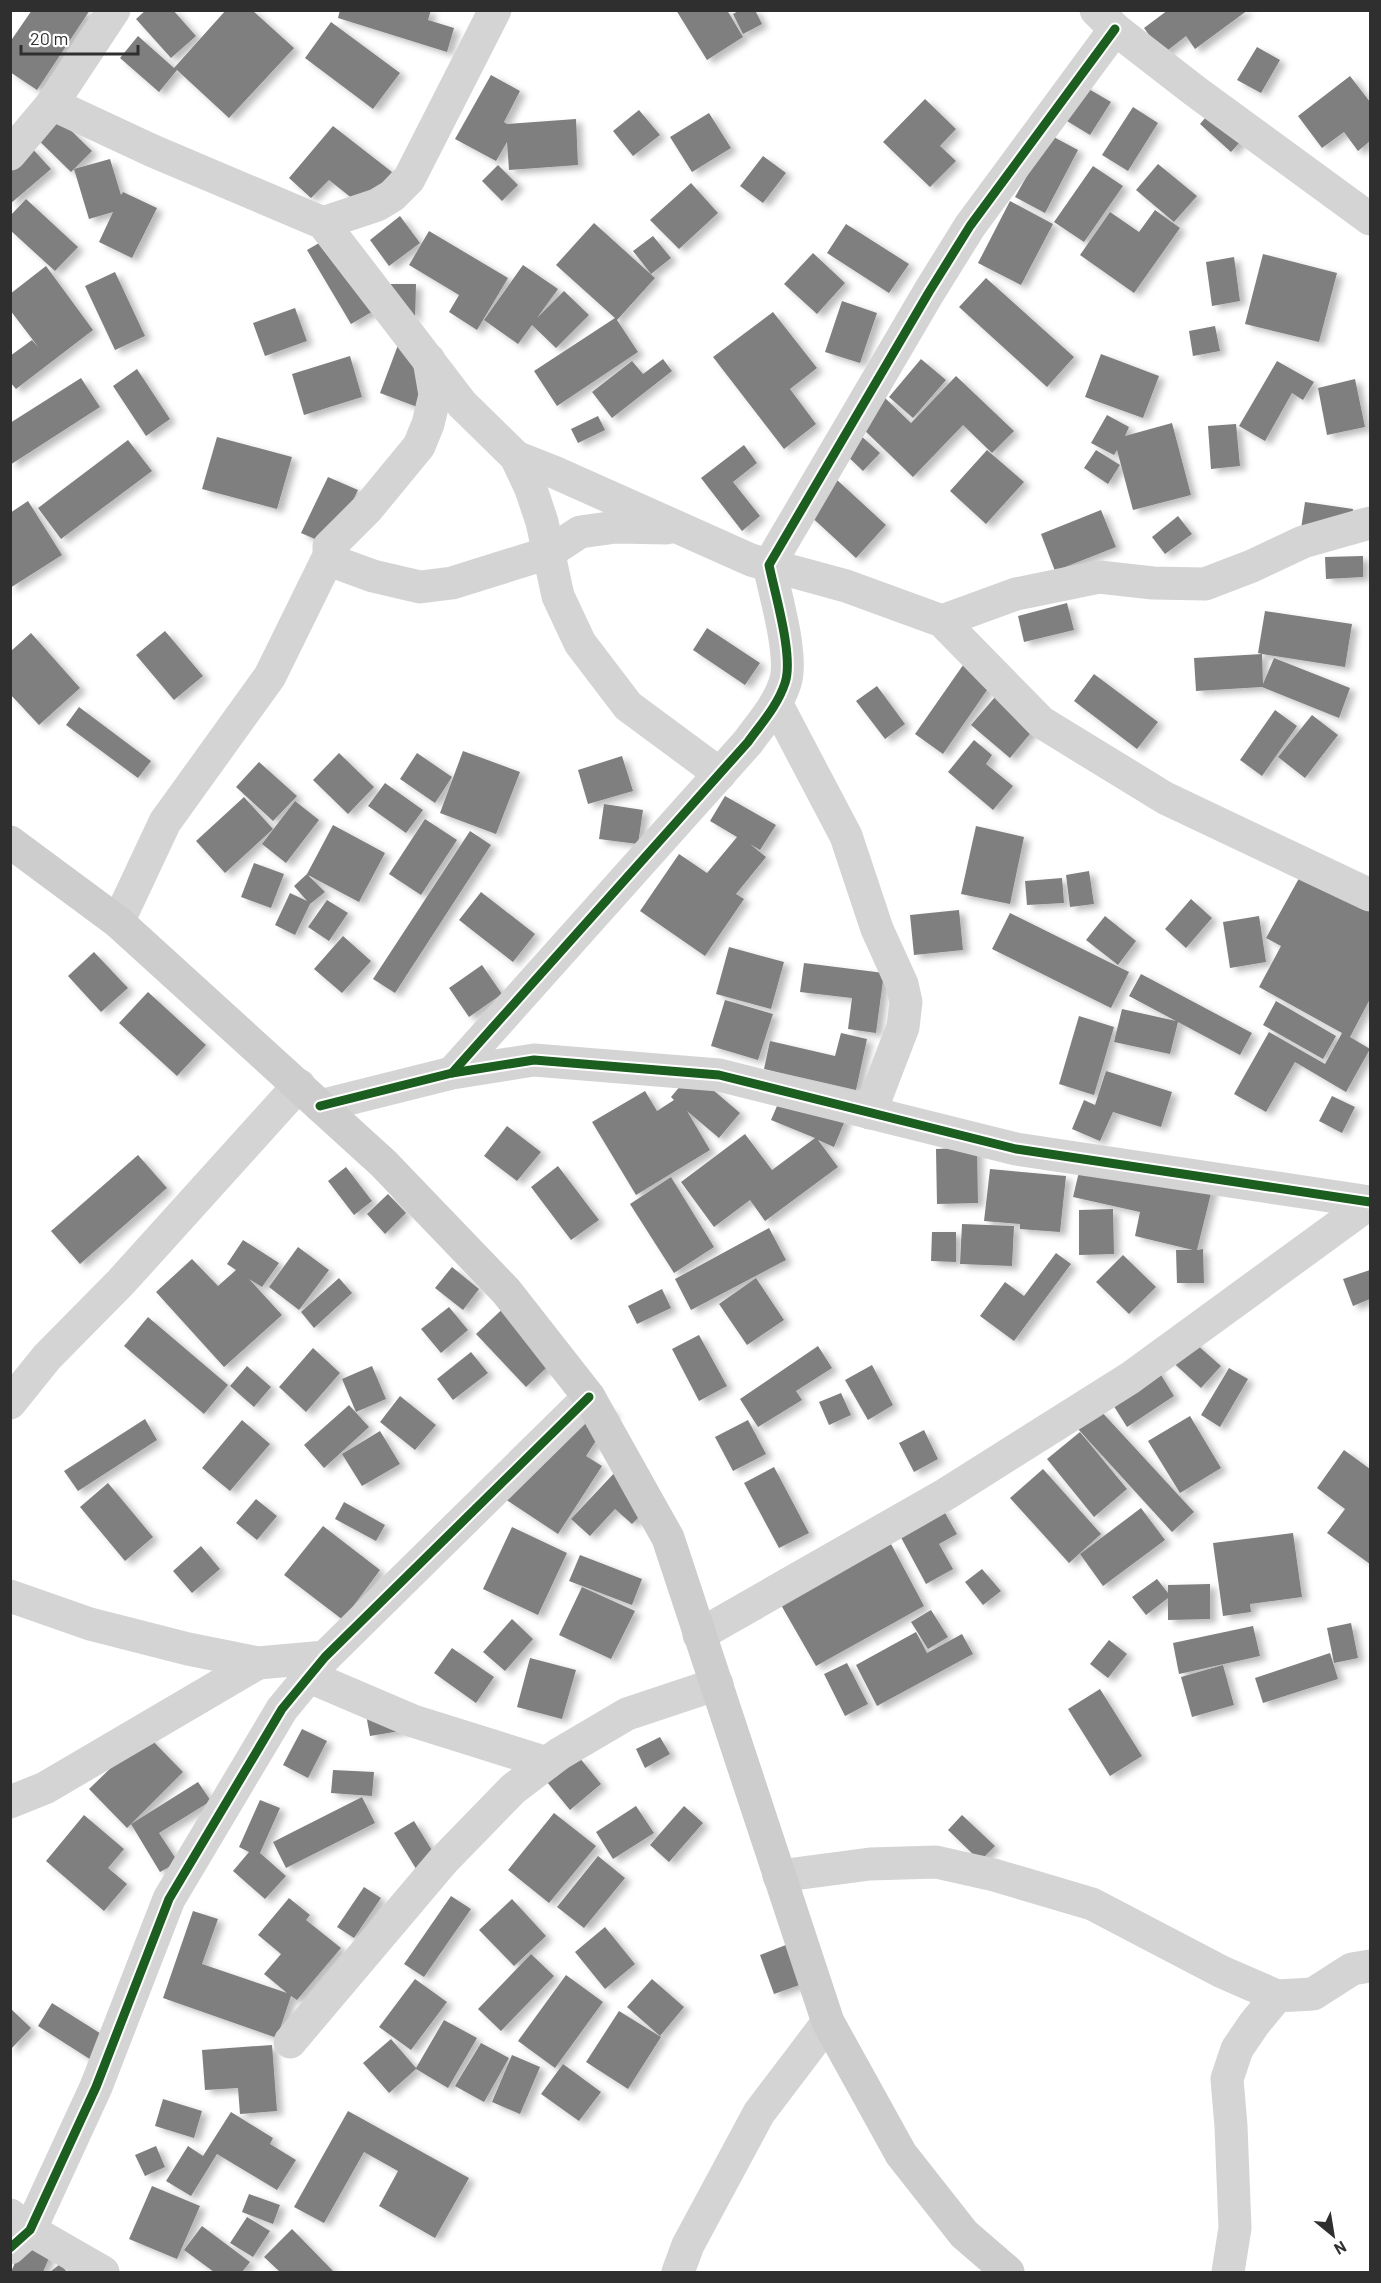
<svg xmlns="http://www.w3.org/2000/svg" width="1381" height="2283" viewBox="0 0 1381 2283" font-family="Barlow,sans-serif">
<defs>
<filter id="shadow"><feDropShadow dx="6" dy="4" stdDeviation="3" flood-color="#0004"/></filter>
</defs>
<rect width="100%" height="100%" fill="#fff"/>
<!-- building -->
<g fill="#7f7f7f" filter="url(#shadow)">
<polygon points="32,10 90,10 37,90 10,72 10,42"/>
<polygon points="146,10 173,10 196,36 171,58 136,19"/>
<polygon points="226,10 252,10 294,48 229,118 177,70 159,92 120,58 138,36 174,68"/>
<polygon points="340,10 431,10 428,20 454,28 447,52 338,18"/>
<polygon points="676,10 727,10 743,37 707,60"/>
<polygon points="740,10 755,10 762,24 743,34 733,14"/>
<polygon points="1168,10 1248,10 1195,49 1186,36 1163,54 1144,28"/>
<polygon points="331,22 400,73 373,109 305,58"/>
<polygon points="1257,47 1280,60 1261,93 1237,80"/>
<polygon points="491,75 520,91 504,122 507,124 576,119 578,165 509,170 507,142 496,161 455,139"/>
<polygon points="1350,76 1370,102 1370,141 1358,151 1344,132 1322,148 1298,116"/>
<polygon points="1082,85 1111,102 1090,135 1062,118"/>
<polygon points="925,99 956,129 940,146 956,161 930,187 883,142"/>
<polygon points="1217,104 1249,132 1231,152 1200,124"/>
<polygon points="1133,107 1158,123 1128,171 1102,155"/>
<polygon points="49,109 92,151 71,172 28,130"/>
<polygon points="639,110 660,135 633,156 613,131"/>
<polygon points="709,113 731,148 692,172 670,137"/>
<polygon points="333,126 392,172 363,207 329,180 311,198 289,178"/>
<polygon points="1050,135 1078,150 1045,213 1015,197"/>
<polygon points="30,146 51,169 10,204 10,163"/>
<polygon points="763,156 786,173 763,203 740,186"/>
<polygon points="110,159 121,195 123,192 157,208 132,258 99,242 113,212 89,219 74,169"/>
<polygon points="1158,164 1197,196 1174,222 1136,190"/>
<polygon points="498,165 518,185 502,201 482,181"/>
<polygon points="1093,166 1123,186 1084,242 1054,222"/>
<polygon points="691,183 718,213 679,249 650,220"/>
<polygon points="26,199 78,247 55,271 10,230 10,216"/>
<polygon points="1010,201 1053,224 1021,285 978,263"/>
<polygon points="1155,210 1180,228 1134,293 1080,255 1110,212 1139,232"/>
<polygon points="400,216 420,243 389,266 370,240"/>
<polygon points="594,223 655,278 617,320 638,352 557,406 534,371 615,318 556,265"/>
<polygon points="846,224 909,264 889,293 827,253"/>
<polygon points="429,231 508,278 477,330 449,312 459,295 409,265"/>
<polygon points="338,232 382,306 351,324 307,250"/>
<polygon points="653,236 671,258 651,274 633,251"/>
<polygon points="813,253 845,283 817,314 784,284"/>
<polygon points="1263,254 1337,273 1319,342 1245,324"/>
<polygon points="1234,257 1240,301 1212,306 1206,262"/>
<polygon points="523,265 558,289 537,318 564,291 589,315 556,348 532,325 518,344 484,320"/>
<polygon points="46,266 93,330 16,389 10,382 10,356 32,340 39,348 10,310 10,294"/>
<polygon points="115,272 145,336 115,350 85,286"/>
<polygon points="986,278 1074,357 1047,387 959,307"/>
<polygon points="386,284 416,284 415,321"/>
<polygon points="842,301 877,313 860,363 825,352"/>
<polygon points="295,308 307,341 265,356 253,323"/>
<polygon points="773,312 817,368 790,389 816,424 784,449 713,357"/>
<polygon points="1215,326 1220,351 1193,356 1189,331"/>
<polygon points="398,345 446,364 428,411 380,393"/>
<polygon points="1101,354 1159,376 1143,418 1085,397"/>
<polygon points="350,356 362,397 304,415 292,374"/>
<polygon points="663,359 672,371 612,418 592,392 632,361 643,374"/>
<polygon points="921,359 946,380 913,418 889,397"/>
<polygon points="1277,361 1314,382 1303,400 1292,393 1265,441 1239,426"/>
<polygon points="137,369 170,419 146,436 113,386"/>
<polygon points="956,376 1014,431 992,453 963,425 913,477 859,425 885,398 911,423"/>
<polygon points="81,378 100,407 10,465 10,423"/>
<polygon points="1355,379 1365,427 1327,435 1318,388"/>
<polygon points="1107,415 1129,427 1125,436 1172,423 1191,495 1133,510 1117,450 1114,455 1091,443"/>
<polygon points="598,416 605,430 578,443 571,429"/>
<polygon points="1236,424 1240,466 1211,469 1208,426"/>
<polygon points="859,434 880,453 863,471 842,451"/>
<polygon points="217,437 292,457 277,509 202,489"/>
<polygon points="128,440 152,471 61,539 38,508"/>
<polygon points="744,445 757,463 733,482 760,516 742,531 701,478"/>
<polygon points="987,450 1024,482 986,524 950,491"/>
<polygon points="1096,450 1120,465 1108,484 1084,468"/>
<polygon points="328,477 358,490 331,546 301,533"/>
<polygon points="836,479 886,525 856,558 806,512"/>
<polygon points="28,501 62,555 10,588 10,513"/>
<polygon points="1305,502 1353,509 1351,536 1301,529"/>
<polygon points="1101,510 1116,547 1055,571 1041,534"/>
<polygon points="1178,516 1192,534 1165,554 1152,537"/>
<polygon points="1363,556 1363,577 1326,579 1325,557"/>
<polygon points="1067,603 1074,630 1024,642 1018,616"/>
<polygon points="1265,611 1352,624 1345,667 1262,654 1263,684 1274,658 1350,688 1339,718 1262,687 1196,691 1194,658 1262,654 1258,653"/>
<polygon points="707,628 760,663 745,685 693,650"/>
<polygon points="165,631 203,676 174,700 136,655"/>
<polygon points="31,633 80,688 39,725 10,694 10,652"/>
<polygon points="968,658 996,677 943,754 915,734"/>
<polygon points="1094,674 1158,722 1137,749 1074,701"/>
<polygon points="877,686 905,724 885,739 856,701"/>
<polygon points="995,697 1034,729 1010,758 971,725"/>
<polygon points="79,707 151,761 138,778 66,725"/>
<polygon points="1275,710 1297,726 1262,776 1240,760"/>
<polygon points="1312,715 1338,735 1305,778 1278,757"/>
<polygon points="974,740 992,755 986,764 1013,786 993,810 948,772"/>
<polygon points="463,751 520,772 496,834 440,813"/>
<polygon points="339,753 374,787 348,814 313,780"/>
<polygon points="417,753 452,777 435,803 400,779"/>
<polygon points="622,756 633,791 588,804 578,770"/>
<polygon points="259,762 297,796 273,821 236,787"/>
<polygon points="385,783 423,810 406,833 368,806"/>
<polygon points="725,796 776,825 760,850 750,844 766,857 736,894 744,899 705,956 640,911 679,854 707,873 737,837 710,821"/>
<polygon points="244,797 273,829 225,873 196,841"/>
<polygon points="295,801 319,820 286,863 262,844"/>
<polygon points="604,804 643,810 638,844 599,839"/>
<polygon points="425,819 457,840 421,895 389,874"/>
<polygon points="333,825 385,853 359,902 308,875 325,892 310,904 295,935 275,925 290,893 307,901 294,886 307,874"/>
<polygon points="976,826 1024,837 1010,904 961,894"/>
<polygon points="470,831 491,845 395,993 373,979"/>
<polygon points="1308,862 1370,897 1370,999 1350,1037 1370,1049 1346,1092 1295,1062 1266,1112 1234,1094 1269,1032 1325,1064 1342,1033 1259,987 1281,946 1266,938"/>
<polygon points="254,863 284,874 271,908 241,897"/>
<polygon points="1089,871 1094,904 1070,907 1066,875"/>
<polygon points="1062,878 1064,903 1027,905 1025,881"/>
<polygon points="481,892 535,934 513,962 459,920"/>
<polygon points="1191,899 1212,918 1186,948 1165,929"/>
<polygon points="327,900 348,913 329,941 308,927"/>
<polygon points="959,910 963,950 914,955 910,915"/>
<polygon points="1010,913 1129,972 1111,1008 992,949"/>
<polygon points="1105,916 1136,941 1118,965 1086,940"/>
<polygon points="1259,916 1266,962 1230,968 1223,922"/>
<polygon points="343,936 371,961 342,993 314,969"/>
<polygon points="729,947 784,962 771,1009 716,994"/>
<polygon points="94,952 128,988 101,1012 68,976"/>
<polygon points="804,963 884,973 876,1033 848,1029 852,998 800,992"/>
<polygon points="482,965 502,994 469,1017 449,988"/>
<polygon points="1141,974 1252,1033 1240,1055 1178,1022 1170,1054 1114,1042 1122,1009 1176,1021 1129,996"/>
<polygon points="148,992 206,1045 177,1076 119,1023"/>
<polygon points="725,1000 773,1014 758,1060 711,1046"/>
<polygon points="1276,1001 1336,1036 1323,1059 1263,1025"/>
<polygon points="1079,1016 1114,1027 1094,1095 1059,1084"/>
<polygon points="841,1033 867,1039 856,1090 764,1069 770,1041 835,1056"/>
<polygon points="1106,1071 1172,1092 1161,1127 1113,1112 1100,1141 1072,1129 1084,1100 1095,1105"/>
<polygon points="692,1072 740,1113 719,1138 687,1111 710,1150 636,1195 592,1122 645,1091 657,1111 674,1100 671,1097"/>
<polygon points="783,1092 846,1118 834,1147 818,1140 838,1167 765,1221 750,1200 714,1227 681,1182 745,1134 772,1170 815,1138 771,1120"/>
<polygon points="1332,1096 1355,1107 1342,1133 1319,1121"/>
<polygon points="507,1126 541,1152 517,1181 484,1156"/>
<polygon points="977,1147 978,1203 937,1204 936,1149"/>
<polygon points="138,1155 167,1188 80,1264 51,1231"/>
<polygon points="1083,1155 1213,1185 1197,1250 1203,1249 1204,1283 1177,1283 1176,1250 1193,1250 1135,1236 1140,1212 1073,1197"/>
<polygon points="558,1166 599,1220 571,1240 531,1187"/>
<polygon points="346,1167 372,1201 354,1215 328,1181"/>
<polygon points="990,1169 1066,1176 1060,1232 1020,1229 1020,1224 984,1221"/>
<polygon points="671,1177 714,1247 674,1273 630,1204"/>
<polygon points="388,1194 406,1213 385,1234 367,1214"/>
<polygon points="1113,1209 1114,1254 1079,1255 1079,1210"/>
<polygon points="962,1224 1014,1226 1012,1266 960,1264"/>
<polygon points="769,1228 786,1260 691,1310 675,1279"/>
<polygon points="932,1232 956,1232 956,1262 931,1261"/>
<polygon points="243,1240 279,1263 262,1287 249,1279 282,1315 224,1367 156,1292 192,1259 218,1286 236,1270 227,1264"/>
<polygon points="298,1247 329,1270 299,1310 269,1287"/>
<polygon points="1056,1253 1071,1264 1014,1341 980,1316 1005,1282 1024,1296"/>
<polygon points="1123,1255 1156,1287 1129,1314 1096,1282"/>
<polygon points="452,1267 479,1289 463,1310 435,1288"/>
<polygon points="1370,1270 1370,1299 1353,1306 1343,1279"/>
<polygon points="339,1278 352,1293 314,1328 301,1312"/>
<polygon points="756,1278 784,1320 747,1345 719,1304"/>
<polygon points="662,1289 671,1308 637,1324 628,1306"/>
<polygon points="512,1300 562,1353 526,1387 476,1334"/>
<polygon points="449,1307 468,1330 441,1353 421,1329"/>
<polygon points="148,1317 228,1385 204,1414 124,1346"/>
<polygon points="699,1335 727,1386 699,1401 672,1349"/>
<polygon points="1187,1336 1221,1366 1201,1388 1168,1358"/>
<polygon points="818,1346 832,1368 796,1391 802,1400 758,1427 740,1399"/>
<polygon points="313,1348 340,1373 306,1412 279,1387"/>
<polygon points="471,1352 488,1373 453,1400 437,1379"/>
<polygon points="1153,1362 1174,1396 1127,1427 1105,1392"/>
<polygon points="872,1365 893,1405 868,1420 845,1380"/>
<polygon points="247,1366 271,1387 254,1407 230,1386"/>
<polygon points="372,1366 386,1399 356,1412 342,1379"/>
<polygon points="1229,1368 1248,1379 1220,1427 1201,1415"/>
<polygon points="578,1389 614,1413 586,1456 602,1466 558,1534 505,1499"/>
<polygon points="841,1393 851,1415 829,1425 819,1402"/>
<polygon points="400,1396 436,1425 415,1450 380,1422"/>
<polygon points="349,1405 369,1427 324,1468 304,1445"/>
<polygon points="1099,1409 1194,1512 1172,1532 1078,1429"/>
<polygon points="1190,1416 1221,1468 1180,1493 1148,1441"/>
<polygon points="145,1419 157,1440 78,1491 64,1471"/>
<polygon points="242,1420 270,1444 230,1491 202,1468"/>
<polygon points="748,1420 766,1454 733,1471 715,1437"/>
<polygon points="924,1430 938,1459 914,1472 899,1443"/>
<polygon points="380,1431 400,1464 362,1486 342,1454"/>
<polygon points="1080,1432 1127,1489 1094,1517 1047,1459"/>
<polygon points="1344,1450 1370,1469 1370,1564 1327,1533 1345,1509 1317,1488"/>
<polygon points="774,1467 809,1533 779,1548 744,1483"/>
<polygon points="618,1469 654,1502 632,1524 615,1509 590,1536 571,1519"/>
<polygon points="1043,1469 1101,1534 1069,1563 1010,1498"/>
<polygon points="108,1483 153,1537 125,1561 80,1507"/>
<polygon points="256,1499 277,1516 257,1540 236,1523"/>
<polygon points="344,1502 385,1525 376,1541 335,1519"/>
<polygon points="941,1506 957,1534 939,1544 953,1569 926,1584 897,1530"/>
<polygon points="1141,1508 1165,1540 1103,1586 1080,1554"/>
<polygon points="323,1526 380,1570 343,1620 284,1575"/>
<polygon points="512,1527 567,1553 538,1615 483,1589"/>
<polygon points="1293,1533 1302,1597 1250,1604 1251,1612 1223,1616 1213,1543"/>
<polygon points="891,1544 924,1606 816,1666 781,1605"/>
<polygon points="201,1546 220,1569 192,1593 173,1571"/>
<polygon points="580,1555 642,1579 632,1605 569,1581"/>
<polygon points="982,1569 1001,1591 983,1605 965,1582"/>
<polygon points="1157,1579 1168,1593 1168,1585 1210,1584 1210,1619 1168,1620 1168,1598 1146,1615 1132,1597"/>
<polygon points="582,1587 635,1611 611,1659 559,1635"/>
<polygon points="931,1610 948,1637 928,1649 911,1622"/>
<polygon points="512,1619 533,1639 505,1671 483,1652"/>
<polygon points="1351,1623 1358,1658 1334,1663 1327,1628"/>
<polygon points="1253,1626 1260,1656 1179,1674 1173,1643"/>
<polygon points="916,1632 927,1653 962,1634 973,1654 877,1706 856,1665"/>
<polygon points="1109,1640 1127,1654 1108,1678 1090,1664"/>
<polygon points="452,1648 494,1677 476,1703 434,1673"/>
<polygon points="1330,1653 1338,1679 1263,1703 1255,1678"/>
<polygon points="530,1658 576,1670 562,1719 517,1707"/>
<polygon points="847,1663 868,1704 845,1716 824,1674"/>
<polygon points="1223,1665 1234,1705 1192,1717 1181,1677"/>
<polygon points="1100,1689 1142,1756 1110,1776 1068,1709"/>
<polygon points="365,1709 406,1730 370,1736"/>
<polygon points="302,1729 327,1741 308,1778 283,1765"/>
<polygon points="146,1734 183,1772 127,1828 89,1789"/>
<polygon points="660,1737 670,1754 645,1768 636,1749"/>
<polygon points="579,1757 601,1784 570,1810 547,1782"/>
<polygon points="333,1770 374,1772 372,1796 331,1793"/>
<polygon points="198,1782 211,1801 159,1833 178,1862 160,1872 131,1824"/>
<polygon points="362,1797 375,1823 286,1868 273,1842"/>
<polygon points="260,1800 280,1808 260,1853 286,1876 265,1899 233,1871 249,1852 239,1847"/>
<polygon points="636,1806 654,1833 613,1859 596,1832"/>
<polygon points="684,1806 703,1823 669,1862 650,1845"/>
<polygon points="554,1813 596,1846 549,1903 508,1870"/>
<polygon points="84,1815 124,1849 108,1868 127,1884 104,1911 46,1861"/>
<polygon points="962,1815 995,1846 980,1861 948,1830"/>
<polygon points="414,1821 438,1860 418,1872 394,1833"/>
<polygon points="598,1856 625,1878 584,1928 557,1907"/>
<polygon points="364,1887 381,1898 354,1938 337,1927"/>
<polygon points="451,1896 471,1909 424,1977 404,1964"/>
<polygon points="289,1898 310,1915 306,1920 341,1948 297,2000 291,1996 277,2038 163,1998 193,1911 218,1919 202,1964 287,1993 264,1974 281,1954 258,1935"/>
<polygon points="512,1899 546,1936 514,1966 479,1930"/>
<polygon points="605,1927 635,1964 605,1989 575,1952"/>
<polygon points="791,1943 805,1983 774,1994 760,1955"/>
<polygon points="531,1954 554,1976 501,2031 478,2009"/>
<polygon points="566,1975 603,2002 555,2068 518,2041"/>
<polygon points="415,1979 447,2002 411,2050 379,2027"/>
<polygon points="652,1979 684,2007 660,2036 627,2007"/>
<polygon points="52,2003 114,2042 99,2065 38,2026"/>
<polygon points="10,2008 31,2028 10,2050"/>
<polygon points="619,2011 661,2037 628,2089 586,2062"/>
<polygon points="444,2020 477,2038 448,2088 416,2069 389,2093 363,2063 391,2039 416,2068"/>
<polygon points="481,2043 509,2058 484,2102 455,2086"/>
<polygon points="272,2045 277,2111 240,2114 238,2088 205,2090 202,2050"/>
<polygon points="512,2055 540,2067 520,2114 492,2102"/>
<polygon points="563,2064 601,2092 579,2121 541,2094"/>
<polygon points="163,2099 202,2111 194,2138 155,2126"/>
<polygon points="348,2111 469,2178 435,2238 379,2206 398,2171 364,2152 324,2223 294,2207"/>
<polygon points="231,2112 273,2138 270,2144 296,2160 277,2190 217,2154 191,2196 166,2181 188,2146 203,2156"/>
<polygon points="156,2146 165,2167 145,2176 135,2155"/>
<polygon points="152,2186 200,2206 177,2259 129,2239"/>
<polygon points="249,2194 280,2205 273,2224 242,2212"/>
<polygon points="247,2217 270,2231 253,2257 230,2243"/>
<polygon points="202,2226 250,2262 242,2272 214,2272 184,2250"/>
<polygon points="292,2229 334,2272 280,2272 264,2257"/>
<polygon points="28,2232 55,2244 43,2272 11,2272"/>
<polygon points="60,2264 67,2272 50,2272"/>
</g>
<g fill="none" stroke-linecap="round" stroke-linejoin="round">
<!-- street -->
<g stroke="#d4d4d4" stroke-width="33">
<polyline points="1096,10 1115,29 1195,91 1370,219"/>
<polyline points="52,104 153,151 323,223 462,404 516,457 531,489 542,522 558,596 580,643 628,706 720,774"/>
<polyline points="10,154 52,104 114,10"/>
<polyline points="323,223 377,205 392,196 409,179 495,10"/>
<polyline points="516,457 554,472 751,560 846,586 942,621 1041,722 1165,798 1370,895"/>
<polyline points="329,556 340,564 373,576 420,587 452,583 548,553 580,532 616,527 667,528"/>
<polyline points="942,621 1016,594 1099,577 1153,583 1205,584 1252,566 1303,542 1370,523"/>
<polyline points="776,703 846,836 877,929 902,984 906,1002 903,1027 870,1113"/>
<polyline points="118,922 165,822 270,676 329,556 329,547 368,508 419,446 428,424 435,395 429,360"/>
<path d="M452 1073 748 742C761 724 778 705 785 683 794 657 775 594 769 565L929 292 970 226 1115 29"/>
<polyline points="320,1106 452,1073 534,1060 719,1075 1016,1149 1370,1202"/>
<polyline points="10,1403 47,1357 121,1282 299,1085"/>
<polyline points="10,1596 90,1624 188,1649 258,1663 325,1657"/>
<polyline points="699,1635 946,1494 1130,1378 1370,1203"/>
<polyline points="310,1677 413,1721 547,1763"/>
<polyline points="10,1802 45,1788 258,1663"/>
<polyline points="779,1876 870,1864 936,1862 994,1875 1092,1904 1222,1972 1277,1996 1313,1994 1352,1969 1370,1966"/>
<polyline points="290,2042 443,1861 513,1789 559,1754 627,1714 717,1684"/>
<polyline points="10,2215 30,2230 103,2272"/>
<polyline points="10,2248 30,2230 96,2087 169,1899 282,1709 325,1657 589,1397"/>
<polyline points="678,2272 688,2245 759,2113 828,2022"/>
<polyline points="1228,2272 1235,2228 1231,2126 1227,2079 1237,2049 1254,2024 1277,1996"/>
</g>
<!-- secondary -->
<polyline stroke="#cdcdcd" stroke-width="33" points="10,842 118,922 383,1163 506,1291 589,1397 668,1538 828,2022 901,2154 964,2234 1008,2272"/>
<!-- cycleway casing -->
<g stroke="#fff" stroke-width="13">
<g id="cycleway">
<path d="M452 1073 748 742C761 724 778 705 785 683 794 657 775 594 769 565L929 292 970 226 1115 29"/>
<polyline points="320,1106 452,1073 534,1060 719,1075 1016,1149 1370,1202"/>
<polyline points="10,2248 30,2230 96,2087 169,1899 282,1709 325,1657 589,1397"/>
</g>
</g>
<!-- cycleway -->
<use href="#cycleway" stroke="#1b5e20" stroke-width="9"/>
</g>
<!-- border -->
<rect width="1381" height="2283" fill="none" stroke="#2f2f2f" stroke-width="24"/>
<!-- north arrow -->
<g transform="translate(1333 2235) rotate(150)" stroke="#ffffff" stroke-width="4.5" paint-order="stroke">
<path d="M0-4.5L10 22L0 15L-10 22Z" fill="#2f2f2f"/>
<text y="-9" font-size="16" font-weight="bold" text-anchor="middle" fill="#2f2f2f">N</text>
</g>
<!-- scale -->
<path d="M21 45v9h117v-9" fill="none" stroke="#2f2f2f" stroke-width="3"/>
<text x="30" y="45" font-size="18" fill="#2f2f2f" stroke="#ffffff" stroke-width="4.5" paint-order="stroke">20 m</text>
</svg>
